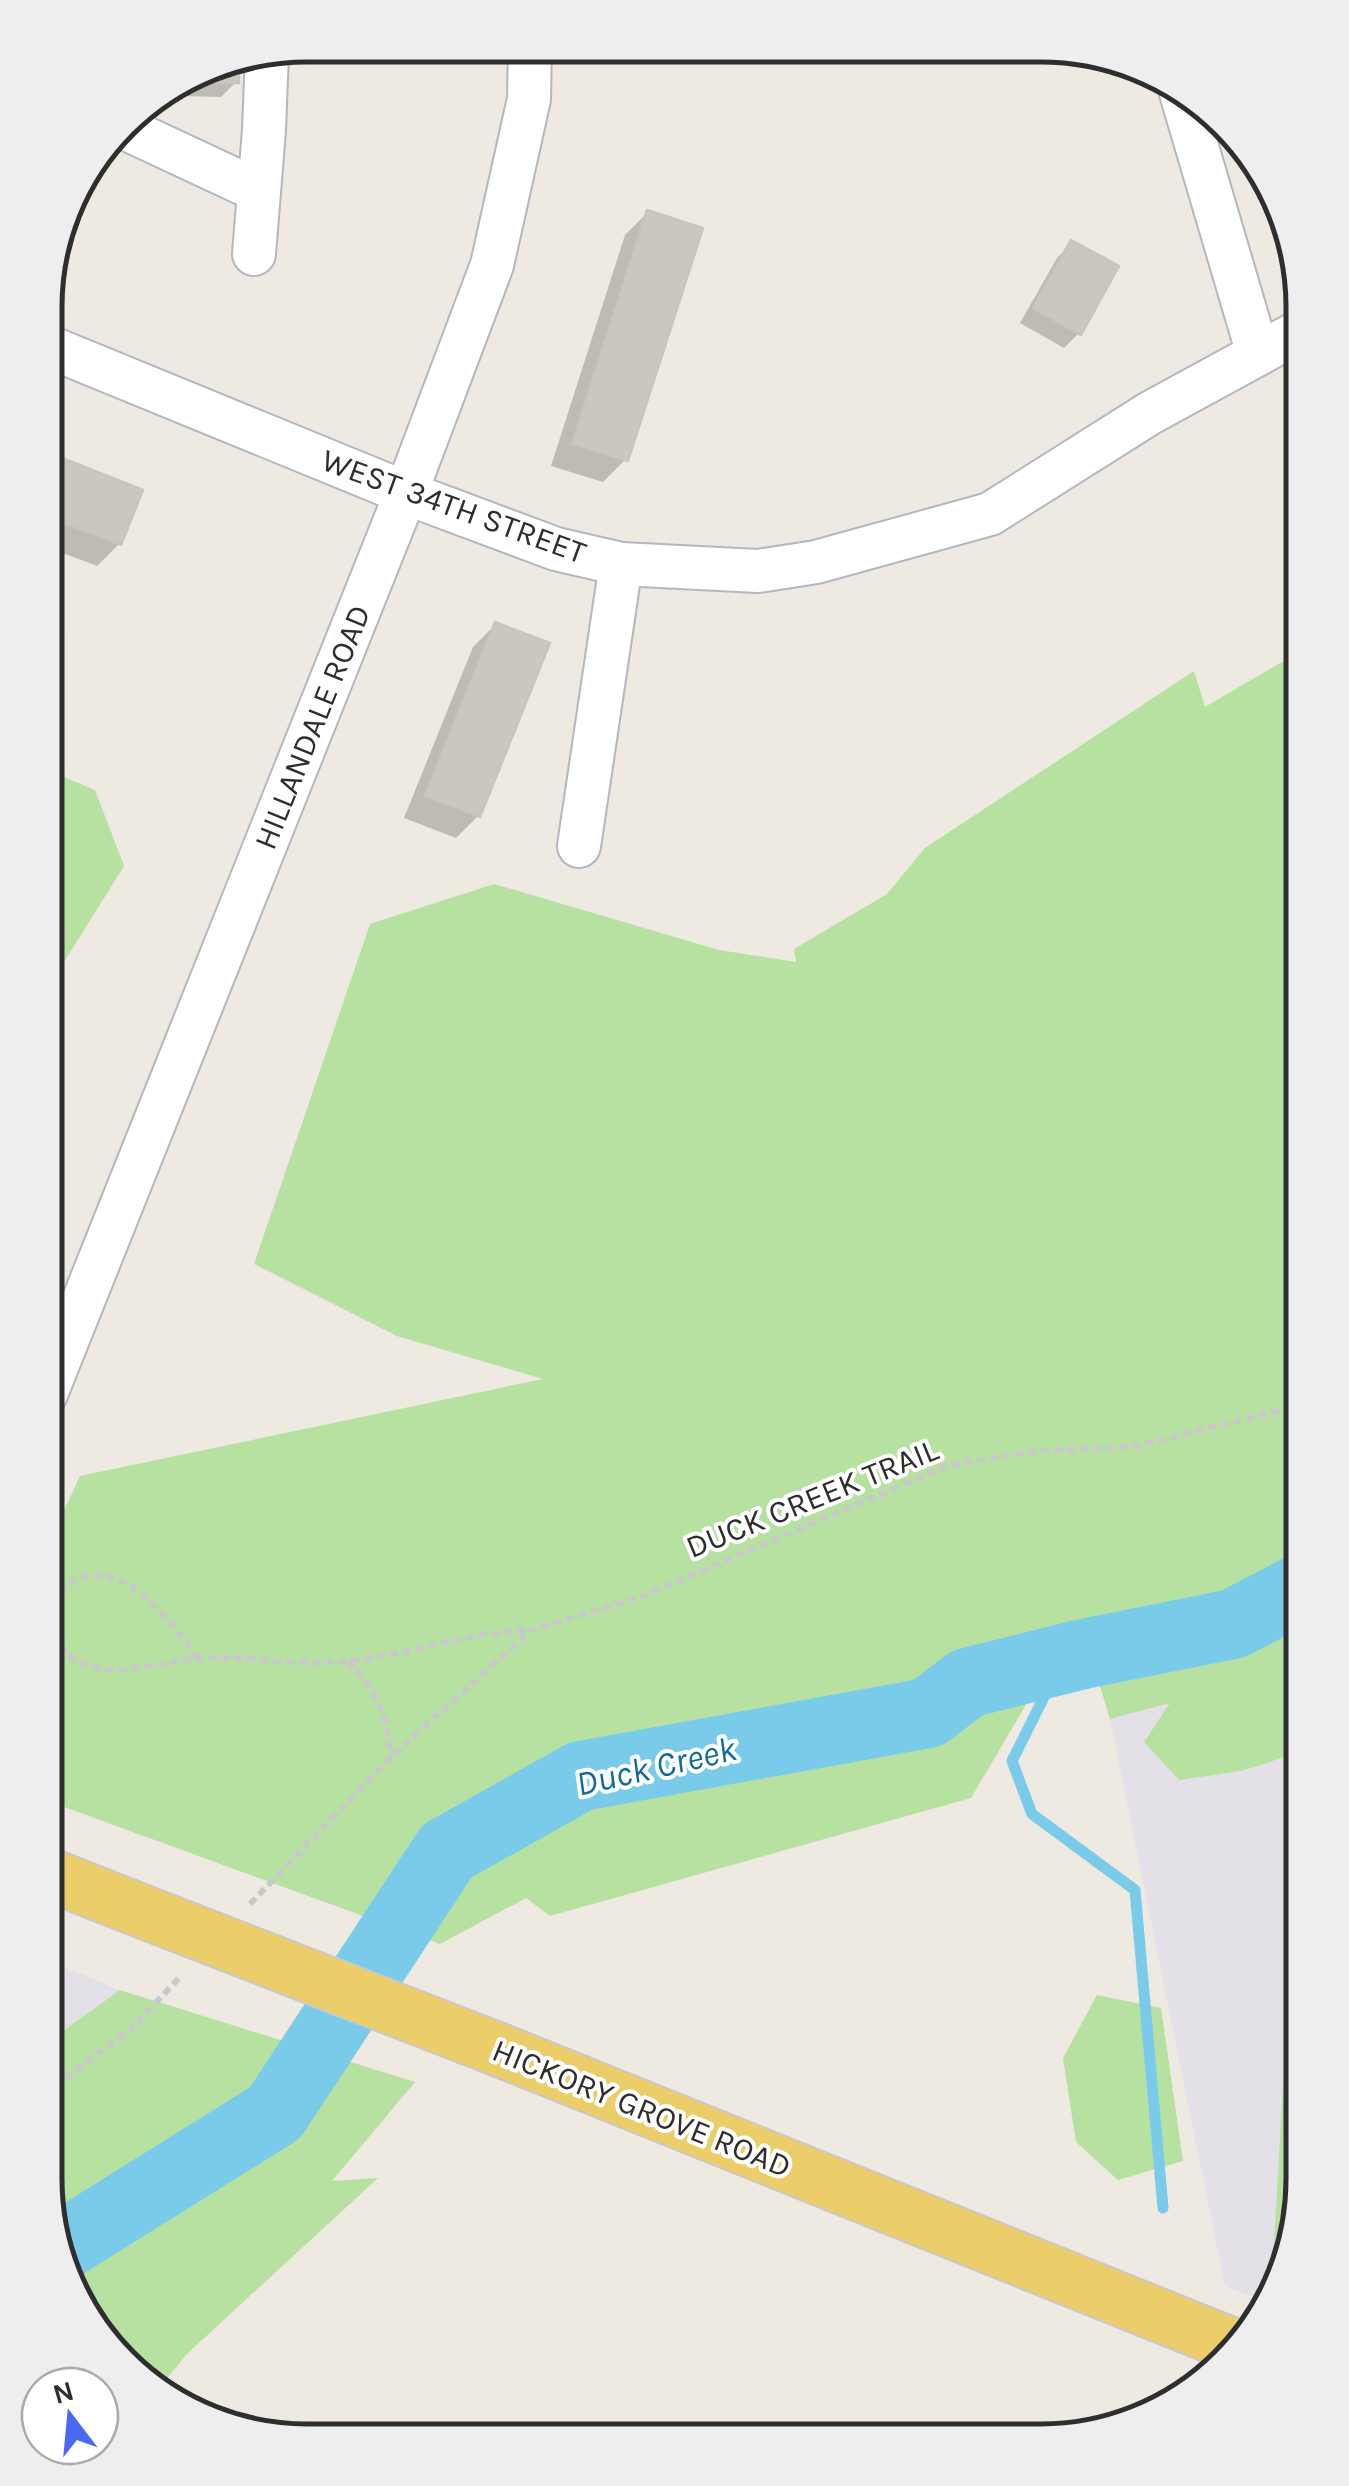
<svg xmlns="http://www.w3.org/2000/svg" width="1349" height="2486" viewBox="0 0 1349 2486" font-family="Karla,sans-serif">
<rect width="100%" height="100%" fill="#eee9e1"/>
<!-- industrial -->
<g fill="#e3e1e7">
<polygon points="1304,1664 1303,2196 1264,2301 1225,2286 1110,1719"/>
<polygon points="45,1959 120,1990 45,2044"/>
</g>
<!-- green -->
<g fill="#b6e1a1">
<polygon points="1304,649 1304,1751 1241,1771 1179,1780 1144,1742 1170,1703 1110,1719 1080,1621 994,1645 794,1753 919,1730 1024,1654 1037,1686 971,1798 550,1916 526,1898 440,1944 45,1800 46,1550 80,1476 543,1379 397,1336 254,1264 370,924 494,884 719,950 796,962 794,949 887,894 925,848 1194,671 1205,707"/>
<polygon points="47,770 95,790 124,866 64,962 46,955"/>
<polygon points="120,1990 415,2082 332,2181 378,2178 188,2353 157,2390 147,2386 59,2264 45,2179 45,2044"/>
<polygon points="1097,1995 1161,2008 1183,2161 1118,2180 1076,2142 1063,2058"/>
<polygon points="1303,2060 1303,2196 1272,2279 1284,2067"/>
</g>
<!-- shadow -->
<g fill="#0003">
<polygon points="237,59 236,82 221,97 182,96 183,80 207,65"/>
<polygon points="647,213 626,459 603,482 551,466 625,235"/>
<polygon points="1072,243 1079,333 1064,348 1020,323 1057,258"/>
<polygon points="47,455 140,492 119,544 97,566 47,547"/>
<polygon points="495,625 478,816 456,838 404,818 473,647"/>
</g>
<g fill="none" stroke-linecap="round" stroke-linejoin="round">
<!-- stream -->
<polyline stroke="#7acbea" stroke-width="11" points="1063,1659 1012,1761 1032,1814 1135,1890 1163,2208"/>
<!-- river -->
<polyline stroke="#7acbea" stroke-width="70" points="57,2249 275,2113 447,1851 581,1776 928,1713 967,1683 1083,1654 1233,1624 1304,1587"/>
</g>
<!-- building -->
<g fill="#cac7bf" stroke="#cac5ba" stroke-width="2.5">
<polygon points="239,59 239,83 196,82 196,72 207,65"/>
<polygon points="647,210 703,228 628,461 572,444"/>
<polygon points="1071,240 1119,266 1081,335 1033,308"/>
<polygon points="47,452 143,490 121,545 47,516"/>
<polygon points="495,622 550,643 480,817 425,796"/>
</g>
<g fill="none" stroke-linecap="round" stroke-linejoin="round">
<!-- minor casing -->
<g stroke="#b4b7c0" stroke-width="46">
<g id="minor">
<polyline points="1181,93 1258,354"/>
<polyline points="122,127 259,191"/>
<polyline points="254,254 264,130 267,53"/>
<polyline points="47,346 406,493 556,549 621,564 758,571 816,562 990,514 1150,413 1304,329"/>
<polyline points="579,846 621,564"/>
<polyline points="46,1394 406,493 492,265 529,99 530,46"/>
</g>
</g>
<!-- major casing -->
<g stroke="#c9c9c9" stroke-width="56">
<g id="major">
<polyline points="45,1873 126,1905"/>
<polyline points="497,2049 1238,2347"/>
</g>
</g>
<!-- path -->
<g stroke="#c9c9c9" stroke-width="6" stroke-dasharray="8 5" stroke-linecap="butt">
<path d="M198 1658C171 1625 123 1552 72 1582 65 1586 59 1594 54 1599 52 1631 54 1654 89 1666 120 1676 165 1662 196 1659 247 1654 299 1667 349 1661 411 1654 469 1632 531 1630"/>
<path d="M348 1662C376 1689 389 1717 390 1757"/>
<polyline points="250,1904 390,1758 532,1630 638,1598 947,1466 1026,1452 1138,1446 1304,1404"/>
<polyline points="45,2094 132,2028 182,1975"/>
</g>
<!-- minor -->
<use href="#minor" stroke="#fff" stroke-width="42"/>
<!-- major -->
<use href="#major" stroke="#ebce69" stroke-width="52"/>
<!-- major-bridge casing -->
<g stroke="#c9c9c9" stroke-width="56" stroke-linecap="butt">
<polyline id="major-bridge" points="126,1905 497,2049"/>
</g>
<!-- major-bridge -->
<use href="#major-bridge" stroke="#ebce69" stroke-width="52"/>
</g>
<g text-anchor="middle" stroke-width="8" stroke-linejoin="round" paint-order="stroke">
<!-- street labels -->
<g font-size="32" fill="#2e2e2e" stroke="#fff">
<text transform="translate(454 506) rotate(20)" y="11">WEST 34TH STREET</text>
<text transform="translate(312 727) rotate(-68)" y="11">HILLANDALE ROAD</text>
<text transform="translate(812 1498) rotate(-22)" y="11">DUCK CREEK TRAIL</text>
<text transform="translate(642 2108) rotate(22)" y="11">HICKORY GROVE ROAD</text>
</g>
<!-- water labels -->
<g font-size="35" font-style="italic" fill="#146b9b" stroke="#fff">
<text transform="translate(656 1766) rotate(-13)" y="12">Duck Creek</text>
</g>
</g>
<!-- crop -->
<path d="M0 0H1349V2486H0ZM307 62H1041A245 245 0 0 1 1286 307V2179A245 245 0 0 1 1041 2424H307A245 245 0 0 1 62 2179V307A245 245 0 0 1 307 62Z" fill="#eee" fill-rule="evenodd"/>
<path fill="none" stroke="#2e2e2e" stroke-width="5" d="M307 62H1041A245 245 0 0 1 1286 307V2179A245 245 0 0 1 1041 2424H307A245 245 0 0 1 62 2179V307A245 245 0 0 1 307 62Z"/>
<!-- north arrow -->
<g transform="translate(70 2416) rotate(344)"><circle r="48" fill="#ffffff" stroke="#ababab" stroke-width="2.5"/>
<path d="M0-8L18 38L0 25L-18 38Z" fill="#4a68f2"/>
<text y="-15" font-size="28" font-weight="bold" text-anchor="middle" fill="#2e2e2e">N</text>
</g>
</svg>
